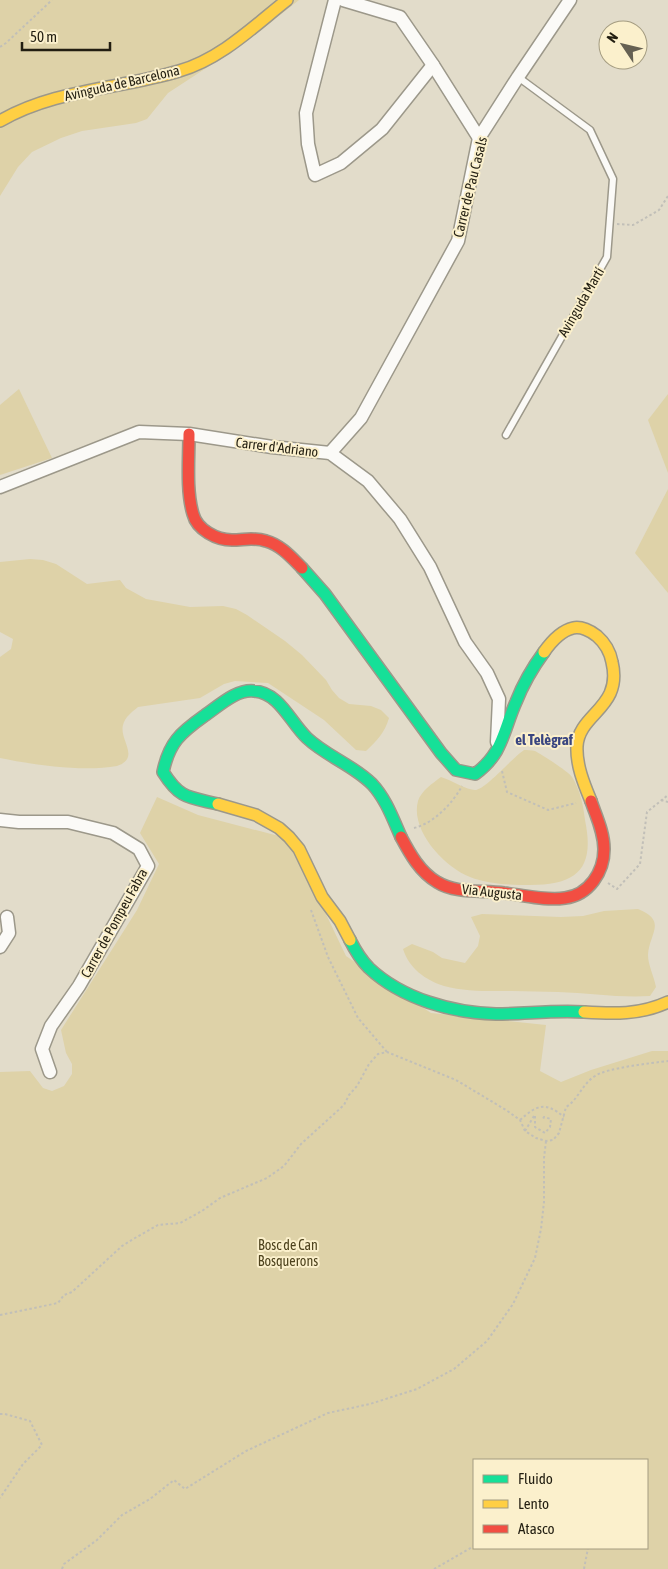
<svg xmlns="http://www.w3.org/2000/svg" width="668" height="1569" viewBox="0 0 668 1569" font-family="'Asap Condensed',sans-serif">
<rect width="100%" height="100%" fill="#e2dcca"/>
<!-- green -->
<g fill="#ded2a8" fill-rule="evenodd">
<polygon points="0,0 299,0 246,42 168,93 147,119 136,123 82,131 61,138 32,152 18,167 0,196"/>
<polygon points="19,389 52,458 0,475 0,405"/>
<polygon points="668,394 668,473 648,420"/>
<polygon points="668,489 668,593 635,553"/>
<path d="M30 559 43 560 56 564 87 584 120 580 126 588 146 599 190 607 223 606 236 609 247 615 285 641 302 655 326 680 332 690 339 698 349 704 371 706 381 710 389 718C385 732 377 741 366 751L356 750 324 720 268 683 235 681 224 684 200 698 138 707C132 712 125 717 123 725 119 740 141 758 117 766 83 772 34 765 0 758V657L11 649 13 639 0 632V562Z"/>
<path d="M524 750C527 750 532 750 535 751 541 754 569 772 572 777 576 783 579 791 581 798 583 805 584 813 585 820 595 868 578 885 530 885 510 885 488 884 470 877 444 867 410 830 418 801 421 791 433 783 441 777 451 780 467 790 475 790 485 790 512 758 524 750Z"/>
<path d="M157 797 198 815 290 839 346 956 431 1013 546 1025 540 1071 561 1082 591 1070 652 1051H668V1569H0V1072L30 1071 43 1088 52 1091 64 1086 72 1074V1064L66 1053 61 1030 137 910 159 864 140 833ZM474 1460H647V1548H474Z"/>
<path d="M638 909C668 921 649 934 648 955 648 965 654 976 656 987L650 996C620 998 589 993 558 992 543 992 528 991 512 991 490 991 466 992 444 986 425 980 409 968 403 949L412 944 433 952 442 958 465 963 478 946 480 936 471 917 482 914 561 917 583 916 604 911Z"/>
</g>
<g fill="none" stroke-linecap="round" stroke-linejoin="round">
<!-- lane casing -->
<g stroke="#9c988a" stroke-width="9">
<polyline id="lane" points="506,435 607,257 613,179 590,130 518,77"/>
</g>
<!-- street casing -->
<g stroke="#9c988a" stroke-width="15">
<g id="street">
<polyline points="335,0 306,113 308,144 315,175 341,163 382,129 433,65"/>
<polyline points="343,0 400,17 433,65 479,138"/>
<polyline points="330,453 361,418 458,241 479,138 518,77 570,0"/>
<polyline points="0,487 139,432 189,434 272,447 330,453 368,481 400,519 430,567 465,642 487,673 499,699 497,742"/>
<polyline points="0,820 19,822 68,822 113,833 139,849 148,866 79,986 51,1026 42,1049 50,1072"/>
<polyline points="0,947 9,933 7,917"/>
</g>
</g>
<!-- fast casing -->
<g stroke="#9c988a" stroke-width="14">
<g id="fast">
<path d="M302 568 325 594 441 753 456 770 475 774C503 754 503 731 516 702 523 684 533 667 544 652"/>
<path d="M218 804C188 797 180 799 163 772 169 743 180 733 204 716 219 706 236 689 254 691 280 693 290 722 307 738 326 756 353 765 372 784 386 799 393 819 401 837"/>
<path d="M350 940C355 950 361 960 369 968 402 999 453 1013 496 1014 525 1014 554 1010 584 1012"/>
</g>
</g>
<!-- slow casing -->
<g stroke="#9c988a" stroke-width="14">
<g id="slow">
<path d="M0 121C55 89 120 89 179 71 221 59 254 26 287 0"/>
<path d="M544 652C551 642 560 631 573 628 581 626 591 631 597 636 605 643 610 651 612 662 623 708 579 713 577 746 576 765 584 784 591 801"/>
<polyline points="218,804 256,815 279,828 289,837 299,849 322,897 340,921 350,940"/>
<path d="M584 1012C613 1014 640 1015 668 1002"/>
</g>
</g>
<!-- jam casing -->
<g stroke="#9c988a" stroke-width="14">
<g id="jam">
<path d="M189 434C189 459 186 491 193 514 197 530 217 540 232 540 244 540 254 537 266 541 281 545 292 558 302 568"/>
<path d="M401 837C410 854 420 872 437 882 456 894 482 890 504 893 524 895 545 901 565 898 589 895 604 872 604 849 604 832 596 816 591 801"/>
</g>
</g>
<!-- path -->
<g stroke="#c1bfb8" stroke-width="2" stroke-dasharray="2.5 2.5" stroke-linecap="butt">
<polyline points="0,47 6,43 52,0"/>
<polyline points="617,224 633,225 659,210 668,196"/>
<polyline points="502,771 507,792 548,810 576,803"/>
<polyline points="661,800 668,802"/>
<path d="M414 828C434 823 452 804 462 786"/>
<polyline points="608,883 617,889 640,864 647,812 668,795"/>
<polyline points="311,910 328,957 358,1018 387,1052"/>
<polyline points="535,1116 535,1127 545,1133 550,1127 551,1119 544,1117 543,1119"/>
<path d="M520 1120C537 1105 545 1101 564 1117"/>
<polyline points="525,1131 534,1116"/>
<path d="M0 1315 58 1303 64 1295 72 1292 122 1246 135 1238 158 1225 180 1223 202 1211 220 1198 267 1178 284 1166 301 1144 344 1105 349 1095 357 1086 369 1064 378 1054 387 1052 456 1080 506 1110 520 1120 525 1131 536 1138 546 1141 553 1140 559 1133 566 1107C578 1100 582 1084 595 1076 606 1068 652 1063 668 1061"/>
<polyline points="0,1414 5,1414 30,1421 42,1445 23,1464 0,1498"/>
<polyline points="62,1569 64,1564 97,1540 122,1515 150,1499 174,1480 185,1489 246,1451 328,1413 370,1404 417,1389 454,1369 487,1341 513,1304 535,1258 541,1229 544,1202 544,1158 546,1141"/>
<polyline points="434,1569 474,1546"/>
<polyline points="584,1569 588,1548"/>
</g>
<!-- lane -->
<use href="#lane" stroke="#fbfaf7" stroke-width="6"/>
<!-- street -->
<use href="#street" stroke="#fbfaf7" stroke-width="12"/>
<!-- fast -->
<use href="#fast" stroke="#16e098" stroke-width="11"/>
<!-- slow -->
<use href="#slow" stroke="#ffcf43" stroke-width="11"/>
<!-- jam -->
<use href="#jam" stroke="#f24e42" stroke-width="11"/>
</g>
<g text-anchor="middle" stroke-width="4" stroke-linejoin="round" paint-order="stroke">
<!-- street labels -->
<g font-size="14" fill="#221e11" stroke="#fbf0cc">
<text transform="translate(122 83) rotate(-13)" y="5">Avinguda de Barcelona</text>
<text transform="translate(470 187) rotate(-76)" y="5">Carrer de Pau Casals</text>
<text transform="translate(581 302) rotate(-60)" y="5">Avinguda Martí</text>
<text transform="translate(277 447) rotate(7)" y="5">Carrer d'Adriano</text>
<text transform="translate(492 892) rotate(6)" y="5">Via Augusta</text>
<text transform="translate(114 923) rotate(-61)" y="5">Carrer de Pompeu Fabra</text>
</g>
<!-- park labels -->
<g font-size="14" fill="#4d421d" stroke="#fbf0cc">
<text x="288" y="1250">Bosc de Can<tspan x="288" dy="16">Bosquerons</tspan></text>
</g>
<!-- neighbourhood labels -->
<g font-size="15" font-weight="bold" fill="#394580" stroke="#fbf0cc">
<text x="544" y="745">el Telègraf</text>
</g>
</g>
<!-- legend -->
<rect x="473" y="1459" width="175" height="90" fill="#fbf0cc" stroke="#a49c81"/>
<rect x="483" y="1475" width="25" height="8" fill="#16e098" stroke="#a49c81"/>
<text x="518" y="1484" font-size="15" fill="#221e11">Fluido</text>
<rect x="483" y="1500" width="25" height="8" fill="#ffcf43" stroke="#a49c81"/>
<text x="518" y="1509" font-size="15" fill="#221e11">Lento</text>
<rect x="483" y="1525" width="25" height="8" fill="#f24e42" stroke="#a49c81"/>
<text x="518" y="1534" font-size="15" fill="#221e11">Atasco</text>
<!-- north arrow -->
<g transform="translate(623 45) rotate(305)"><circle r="24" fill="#fbf0cc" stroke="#a49c81"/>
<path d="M0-4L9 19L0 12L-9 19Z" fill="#656052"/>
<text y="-8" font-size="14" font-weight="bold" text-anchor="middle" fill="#221e11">N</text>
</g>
<!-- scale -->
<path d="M22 42v8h88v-8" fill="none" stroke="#221e11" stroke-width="2.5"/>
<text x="30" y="42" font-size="15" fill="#221e11" stroke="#fbf0cc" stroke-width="4" paint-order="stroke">50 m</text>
</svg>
